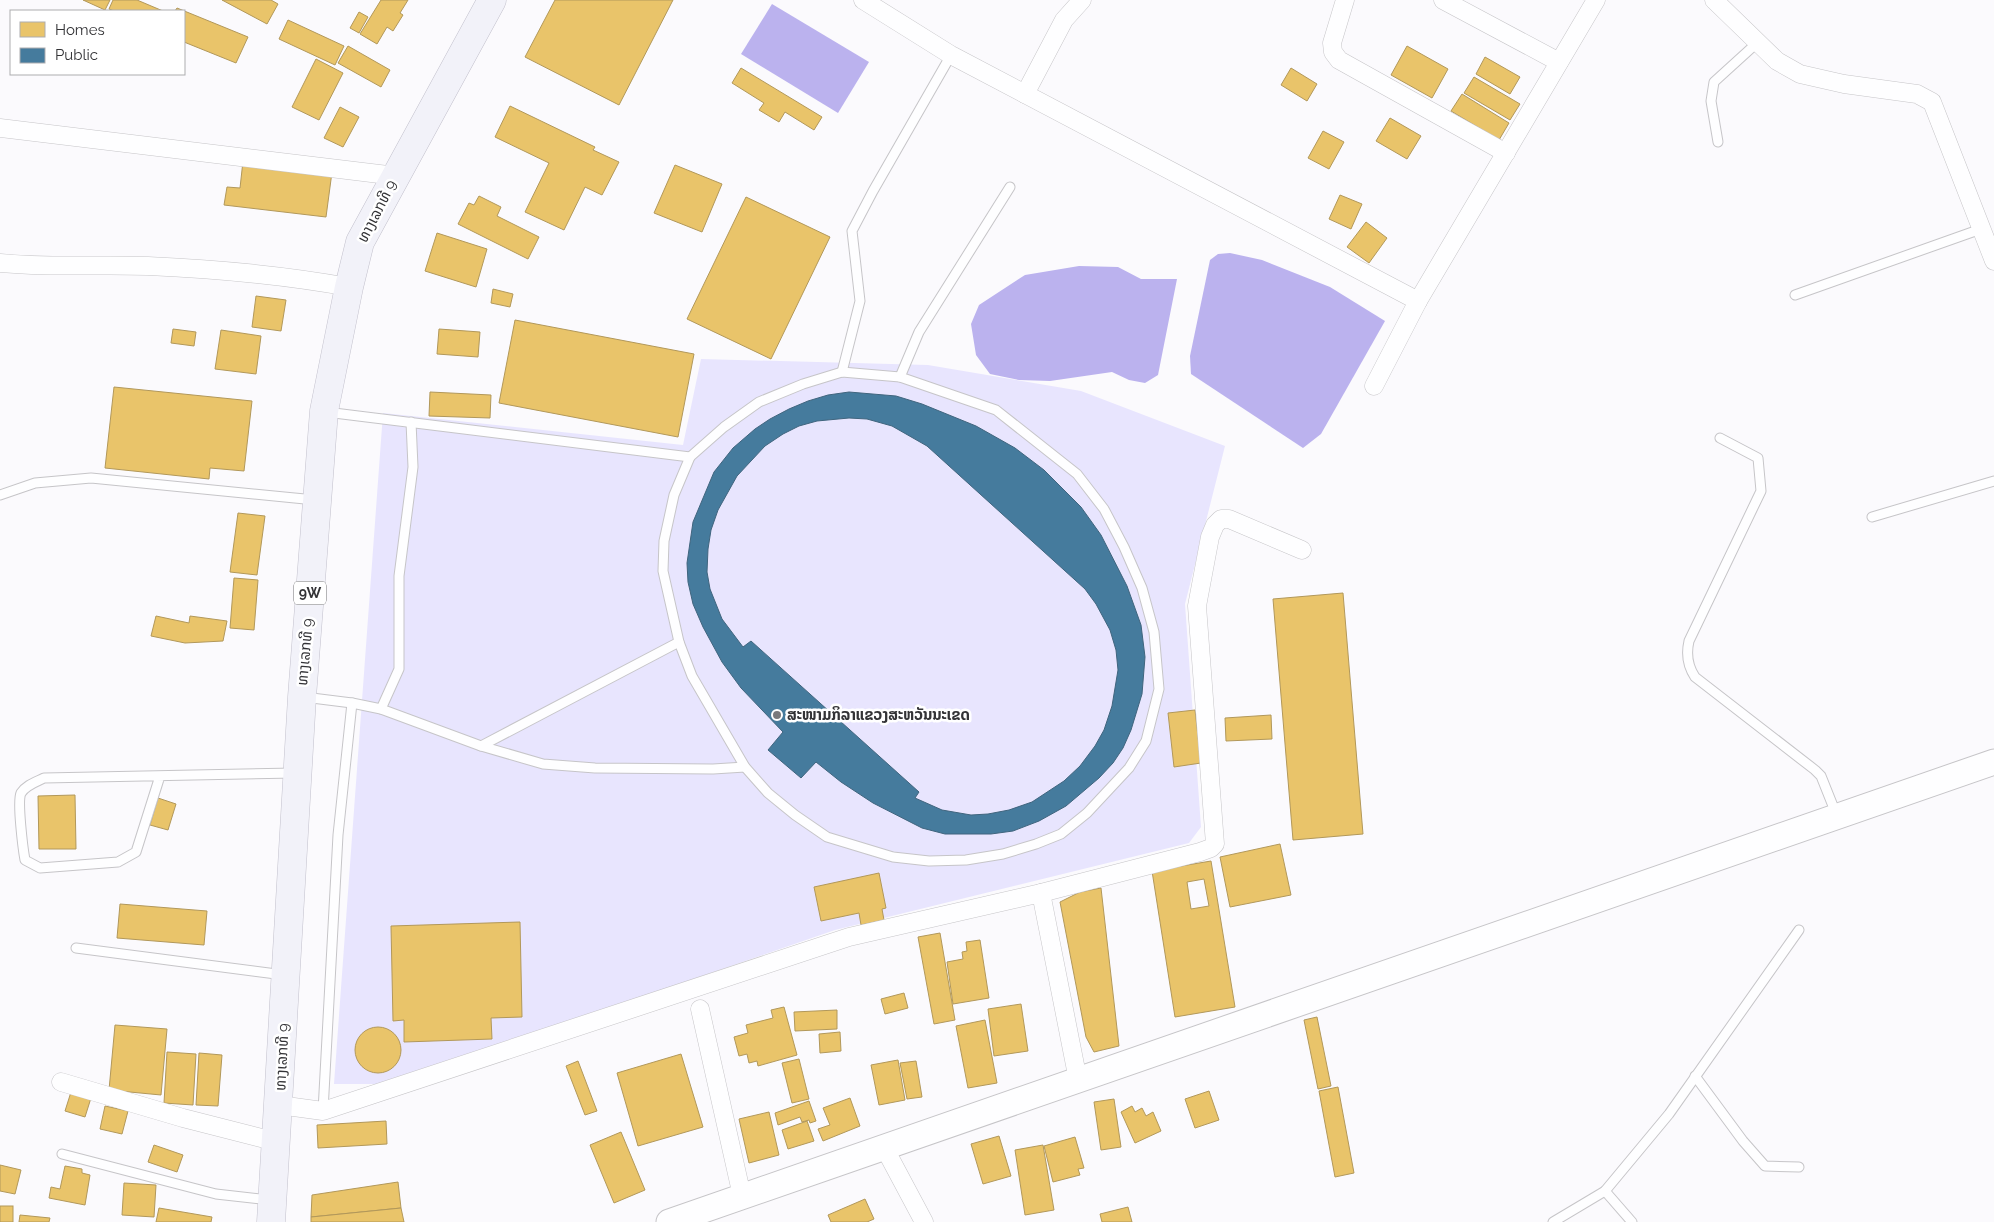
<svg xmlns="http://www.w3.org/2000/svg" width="1994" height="1222" viewBox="0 0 1994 1222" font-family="Raleway,'Noto Sans Lao',sans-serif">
<rect width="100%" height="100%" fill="#fbfafd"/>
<!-- green -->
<polygon fill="#e8e5fe" points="701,359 928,365 1081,391 1225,446 1185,604 1201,827 1189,843 835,930 390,1084 334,1084 383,413 683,445"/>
<!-- water -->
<g fill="#bbb2ee">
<polygon points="772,4 869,62 838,113 741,54"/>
<polygon points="1230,253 1262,260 1330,287 1385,321 1321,434 1303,448 1191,374 1190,356 1210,260 1218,254"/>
<polygon points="1079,266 1118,267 1141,279 1177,279 1158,375 1145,383 1129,380 1112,372 1050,381 1019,380 990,374 976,355 971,324 979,305 1025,275"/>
</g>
<!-- homes -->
<g fill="#e9c46a" stroke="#b2985a" fill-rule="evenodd">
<polygon points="83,0 110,0 105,10"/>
<polygon points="113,0 137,0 163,11 114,11 109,9"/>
<polygon points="222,0 271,0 278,4 267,24"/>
<polygon points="381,0 408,0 400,13 403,15 393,31 387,27 377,44 360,34"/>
<polygon points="555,0 673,0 619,105 525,57"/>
<polygon points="177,8 248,37 236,63 184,42 184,11 175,11"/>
<polygon points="359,12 368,17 359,33 350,28"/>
<polygon points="288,20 344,46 335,65 279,39"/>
<polygon points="348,46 390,70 381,87 338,63"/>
<polygon points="1407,46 1448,69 1432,98 1391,75"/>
<polygon points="1485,57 1520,77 1510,94 1476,74"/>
<polygon points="316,59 343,73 319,120 292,107"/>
<polygon points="741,68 822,117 814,130 785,112 779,122 759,110 764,103 732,83"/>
<polygon points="1291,68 1317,84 1307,101 1281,85"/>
<polygon points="1474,77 1520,104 1510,120 1464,93"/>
<polygon points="1462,94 1509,123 1499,140 1451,111"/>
<polygon points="510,106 595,147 593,150 619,162 602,195 585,187 564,230 525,212 549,163 495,137"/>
<polygon points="340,107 359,117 343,147 324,138"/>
<polygon points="1390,118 1421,136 1407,159 1376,141"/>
<polygon points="1323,131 1344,142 1329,169 1308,158"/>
<polygon points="243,161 332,172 326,217 224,205 227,187 240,188"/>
<polygon points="675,165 722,184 702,232 654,213"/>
<polygon points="1340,195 1362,204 1351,229 1329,219"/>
<polygon points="479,196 501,207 497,216 539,237 528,259 458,224 469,203 474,205"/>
<polygon points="746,197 830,237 771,359 687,319"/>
<polygon points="1366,222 1387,238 1369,263 1347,247"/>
<polygon points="437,233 487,249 476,287 425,271"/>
<polygon points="493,289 513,294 510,307 491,303"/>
<polygon points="256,296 286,300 281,331 252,327"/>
<polygon points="515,320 694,354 678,437 499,403"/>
<polygon points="173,329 196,332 194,346 171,343"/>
<polygon points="439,329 480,332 478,357 437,354"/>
<polygon points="221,330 261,336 256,374 215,369"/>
<polygon points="114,387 252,401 244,471 210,468 209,479 105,468"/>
<polygon points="430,392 491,395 490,418 429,416"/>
<polygon points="238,513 265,516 257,575 230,572"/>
<polygon points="234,578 258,580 254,630 230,628"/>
<polygon points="1343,593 1363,834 1293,840 1273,599"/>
<polygon points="156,616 189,623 190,616 227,621 223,641 185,643 151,636"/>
<polygon points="1195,710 1201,763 1174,767 1168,713"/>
<polygon points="1271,715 1272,739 1226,741 1225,718"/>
<polygon points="75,795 76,849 39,849 38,796"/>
<polygon points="158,798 176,804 168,830 150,825"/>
<polygon points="1280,844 1291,895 1230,907 1220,857"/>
<path d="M1211 861 1235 1007 1175 1017 1152 871ZM1204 879 1209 906 1191 909 1187 882Z"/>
<polygon points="879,873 886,908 882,909 884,920 861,925 859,913 821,921 814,887"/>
<polygon points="1101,888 1119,1046 1094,1052 1086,1037 1060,902 1080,892"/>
<polygon points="120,904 207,911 204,945 117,938"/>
<polygon points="520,922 522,1017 491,1018 492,1039 404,1042 404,1020 393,1021 391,926"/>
<polygon points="940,933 955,1020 934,1024 918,937"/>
<polygon points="980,940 989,998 953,1004 947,962 963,959 962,952 967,951 966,942"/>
<polygon points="904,993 908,1008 885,1014 881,999"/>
<polygon points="1021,1004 1028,1051 994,1056 988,1009"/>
<polygon points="784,1007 797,1055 758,1066 757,1061 749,1063 747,1054 739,1056 734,1037 748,1033 746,1025 773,1018 771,1010"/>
<polygon points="837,1010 837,1029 795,1031 794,1012"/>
<polygon points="1317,1017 1331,1086 1318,1089 1304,1020"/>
<polygon points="985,1020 997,1083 968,1088 956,1026"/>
<polygon points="115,1025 167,1029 161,1095 109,1090"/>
<circle cx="378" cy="1050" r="23"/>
<polygon points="840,1032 841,1051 820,1053 819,1034"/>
<polygon points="167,1052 196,1054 193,1105 164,1103"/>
<polygon points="199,1053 222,1055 218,1106 196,1105"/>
<polygon points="681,1054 703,1127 638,1146 617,1073"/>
<polygon points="799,1059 809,1099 792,1103 782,1063"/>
<polygon points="898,1060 905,1100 879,1105 871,1065"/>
<polygon points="578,1061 597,1111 585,1115 566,1066"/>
<polygon points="916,1061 922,1097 907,1099 900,1063"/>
<polygon points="1338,1087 1354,1173 1335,1177 1319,1091"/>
<polygon points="1209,1091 1219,1120 1195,1128 1185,1099"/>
<polygon points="71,1092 91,1098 85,1117 65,1111"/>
<polygon points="850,1098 860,1126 823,1141 818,1129 830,1125 823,1108"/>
<polygon points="1114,1099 1121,1147 1101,1150 1094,1102"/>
<polygon points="809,1101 816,1121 810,1123 809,1120 802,1122 800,1117 778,1125 775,1113"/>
<polygon points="105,1106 128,1111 122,1134 100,1129"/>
<polygon points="1132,1106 1135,1112 1142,1108 1146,1116 1153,1112 1161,1131 1135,1143 1121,1112"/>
<polygon points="769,1112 779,1155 749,1163 739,1119"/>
<polygon points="386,1121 387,1144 318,1148 317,1125"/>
<polygon points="807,1121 814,1141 788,1149 782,1130"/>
<polygon points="621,1132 645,1190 614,1203 590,1145"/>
<polygon points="999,1136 1011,1176 983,1184 971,1144"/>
<polygon points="1075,1137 1084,1168 1078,1169 1080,1175 1053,1182 1044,1146"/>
<polygon points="154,1145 183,1155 177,1172 148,1162"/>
<polygon points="1043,1145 1054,1210 1025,1215 1015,1150"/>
<polygon points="0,1165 21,1170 15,1194 0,1191"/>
<polygon points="65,1166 82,1169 82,1173 90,1175 85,1205 49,1198 51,1187 60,1189"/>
<polygon points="398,1182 401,1208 311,1217 312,1195"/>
<polygon points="124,1183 156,1185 154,1217 122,1215"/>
<polygon points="865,1199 874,1219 867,1222 831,1222 828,1215"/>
<rect x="0" y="1206" width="13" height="16"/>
<polygon points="1128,1207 1132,1222 1102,1222 1100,1214"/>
<polygon points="159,1208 212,1217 211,1222 156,1222"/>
<polygon points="401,1208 404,1222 311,1222 311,1217"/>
<polygon points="20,1215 50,1218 49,1222 19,1222"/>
</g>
<!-- public -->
<path fill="#457b9d" stroke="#40657e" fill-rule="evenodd" d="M849 392 896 396 922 404 976 426 1015 448 1044 470 1081 507 1101 535 1127 586 1141 625 1145 657 1142 694 1131 730 1123 748 1113 763 1099 778 1066 806 1039 821 1013 831 991 834H945L922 828 873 803 841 782 816 762 801 778 768 750 783 732 741 688 722 662 703 627 693 604 688 582 687 563 693 522 714 472 733 448 755 429 770 419 789 409 808 401 828 395ZM849 418 867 419 892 426 927 446 1085 589 1096 604 1110 630 1116 650 1118 670 1112 706 1104 730 1095 746 1080 766 1064 781 1032 802 1009 810 988 814 971 815 942 810 915 798 919 792 751 641 743 647 722 619 710 589 707 572 708 549 711 530 718 510 737 476 765 446 783 434 799 426 817 421Z"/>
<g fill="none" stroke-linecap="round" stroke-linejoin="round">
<!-- lane casing -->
<g stroke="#c6c5c8" stroke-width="11">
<g id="lane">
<polyline points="1718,142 1711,101 1714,82 1758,42"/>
<polyline points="1795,295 1981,229"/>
<polygon points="842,372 900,377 996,410 1077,474 1104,509 1124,547 1142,588 1154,632 1159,689 1146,741 1129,768 1087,813 1061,834 1036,844 1003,854 966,860 929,861 893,857 827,837 795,815 768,793 745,767 692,676 679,642 663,571 664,541 674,495 690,457 724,427 759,402 803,384"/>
<polyline points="842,372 860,301 852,231 873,191 951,55"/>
<polyline points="900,377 919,332 1010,187"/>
<polyline points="326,412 690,457"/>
<path d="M1720 438 1758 458 1761 491 1689 641C1686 654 1687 665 1695 677L1815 770 1821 776 1837 816"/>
<polyline points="0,495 35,483 91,478 315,500"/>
<polyline points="1872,517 1994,481"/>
<polyline points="304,697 352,703 381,709 481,746 543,764 595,768 713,769 745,767"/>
<polyline points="381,709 399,669 399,576 413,467 411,422"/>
<polyline points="481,746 679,642"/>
<path d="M160 776 136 852 118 862 40 868 25 860C23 849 17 801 21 793 26 785 36 782 44 778L295 773"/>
<polyline points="76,948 284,975"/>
<polyline points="1695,1076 1743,1141 1765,1166 1799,1167"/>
<polyline points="323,1111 338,835 352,703"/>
<polyline points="62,1154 216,1194 269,1200"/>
<polyline points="1605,1191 1632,1222"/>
<polyline points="1553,1222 1605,1191 1669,1114 1799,930"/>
</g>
</g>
<!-- street casing -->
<g stroke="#c6c5c8" stroke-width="19">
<g id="street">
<polyline points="863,0 951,55 1418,301"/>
<polyline points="1345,0 1332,43 1333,52 1339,60 1506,153"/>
<polyline points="1443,0 1559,62"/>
<polyline points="1714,0 1777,61 1800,74 1844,84 1917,94 1932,102 1994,261"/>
<polyline points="1025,94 1064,20 1082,0"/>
<polyline points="0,128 396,176"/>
<path d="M0 263C49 268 99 264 148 266 215 269 283 275 349 287"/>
<polyline points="1374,386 1418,301 1596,0"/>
<polyline points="1041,893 1200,852 1211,848 1215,844 1197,606 1210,537 1215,525 1221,519 1229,519 1302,550"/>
<polyline points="700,1009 742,1196"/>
<polyline points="61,1082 183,1118 277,1142"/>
<polyline points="279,1105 323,1111 849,937 1041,893 1078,1080"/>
<polyline points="884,1147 924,1222"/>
</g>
</g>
<!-- secondary casing -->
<g stroke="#c6c5c8" stroke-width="27">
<polyline id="secondary" points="669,1222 1994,762"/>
</g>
<!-- primary casing -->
<g stroke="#c2c0cc" stroke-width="29">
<polyline id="primary" points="271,1222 302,697 324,411 349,287 360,242 492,0"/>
</g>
<!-- lane -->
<use href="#lane" stroke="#fefeff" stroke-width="9"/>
<!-- street -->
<use href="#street" stroke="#fefeff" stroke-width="18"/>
<!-- secondary -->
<use href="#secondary" stroke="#fefeff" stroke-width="25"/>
<!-- primary -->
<use href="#primary" stroke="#f2f2f9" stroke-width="28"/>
</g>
<!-- markers -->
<circle fill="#79797c" stroke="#fff" stroke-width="2" cx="777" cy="715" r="5"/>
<g text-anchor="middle" stroke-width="5" stroke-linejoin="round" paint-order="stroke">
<!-- shield labels -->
<rect fill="#fff" stroke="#707072" stroke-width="1" x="294" y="581.5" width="32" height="23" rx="4"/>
<g font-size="14" font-weight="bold" fill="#333336">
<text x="310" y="598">9W</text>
</g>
<!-- street labels -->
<g font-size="15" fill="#333336" stroke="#fff">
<text transform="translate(377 211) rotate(-63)" y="5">ທາງເລກທີ 9</text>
<text transform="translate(305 652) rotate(-85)" y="5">ທາງເລກທີ 9</text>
<text transform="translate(282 1057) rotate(-87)" y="5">ທາງເລກທີ 9</text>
</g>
<!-- poi labels -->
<g font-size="15" font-weight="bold" fill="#333336" stroke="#fff" text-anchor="start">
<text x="787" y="720">ສະໜາມກິລາແຂວງສະຫວັນນະເຂດ</text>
</g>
</g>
<!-- legend -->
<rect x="10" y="10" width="175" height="65" fill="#ffffff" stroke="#adadaf"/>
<rect x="20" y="22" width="25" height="15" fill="#e9c46a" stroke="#adadaf"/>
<text x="55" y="35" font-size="15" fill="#333336">Homes</text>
<rect x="20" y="48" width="25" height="15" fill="#457b9d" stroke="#adadaf"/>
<text x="55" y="60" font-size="15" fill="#333336">Public</text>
</svg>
